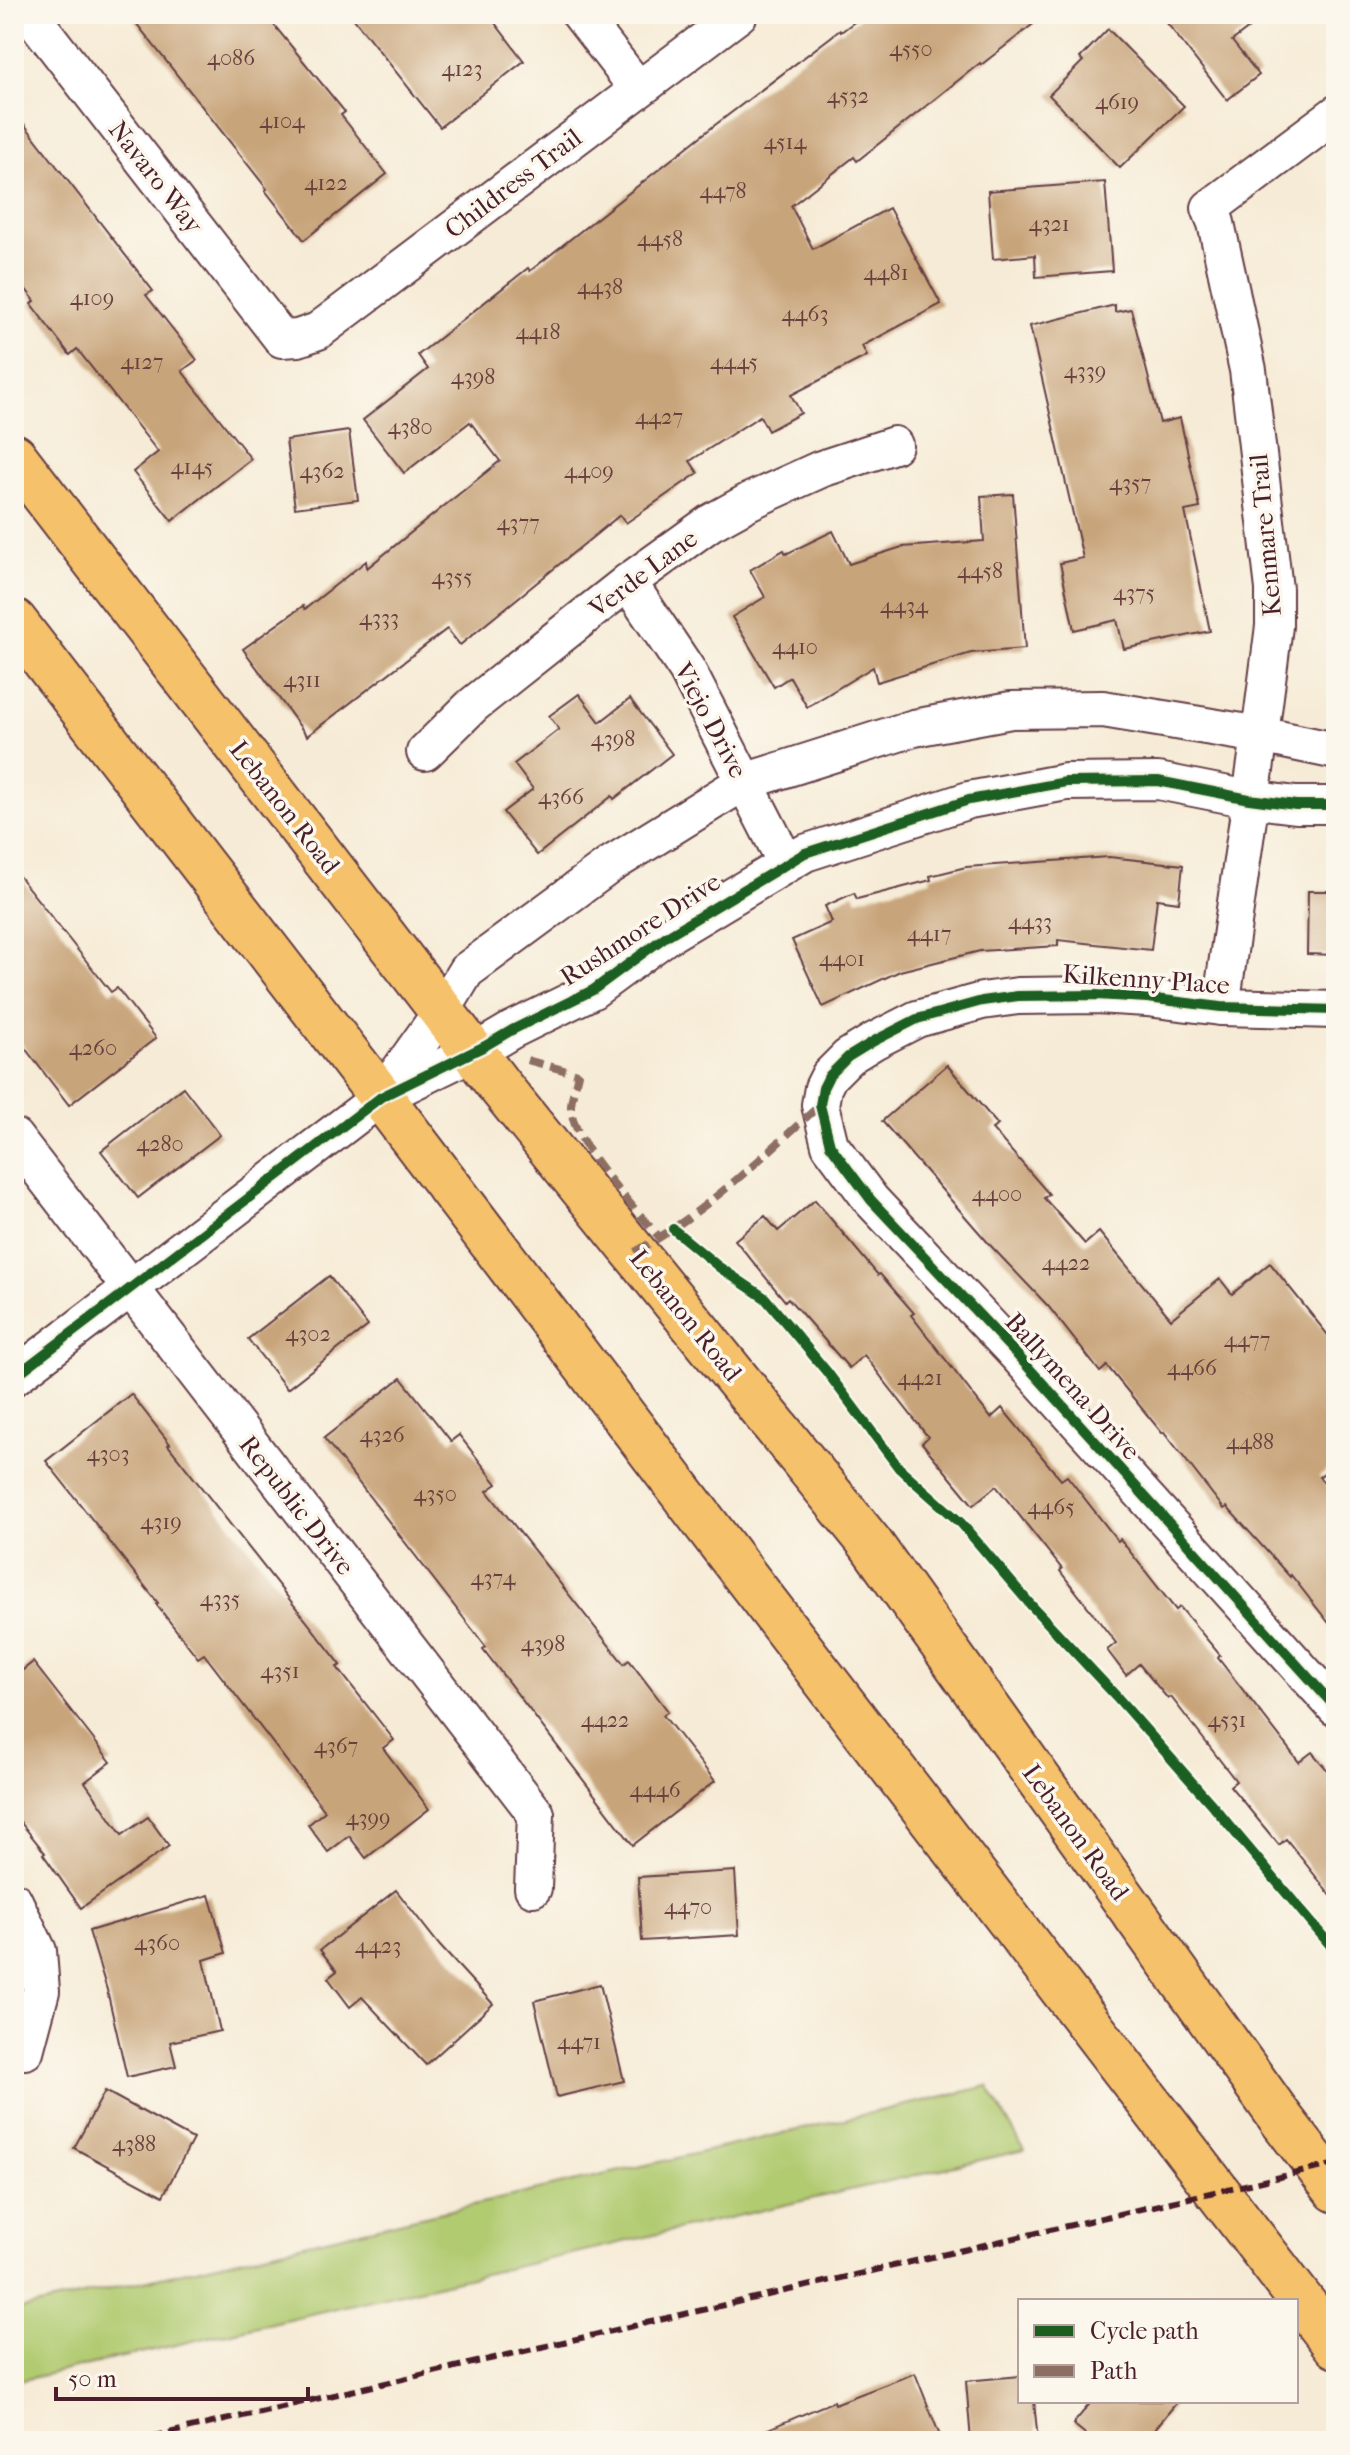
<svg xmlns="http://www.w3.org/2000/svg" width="1350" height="2455" viewBox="0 0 1350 2455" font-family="'IM FELL French Canon',serif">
<rect width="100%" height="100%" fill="#fbf7ec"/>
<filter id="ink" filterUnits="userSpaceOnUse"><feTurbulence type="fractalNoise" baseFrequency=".0125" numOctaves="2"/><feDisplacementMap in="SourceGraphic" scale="16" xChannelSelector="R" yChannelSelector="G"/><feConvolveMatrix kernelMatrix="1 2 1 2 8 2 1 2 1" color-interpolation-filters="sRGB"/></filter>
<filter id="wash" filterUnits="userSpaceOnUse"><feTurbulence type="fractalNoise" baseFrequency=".006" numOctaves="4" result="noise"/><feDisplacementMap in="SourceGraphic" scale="32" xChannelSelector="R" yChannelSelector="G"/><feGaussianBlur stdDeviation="1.8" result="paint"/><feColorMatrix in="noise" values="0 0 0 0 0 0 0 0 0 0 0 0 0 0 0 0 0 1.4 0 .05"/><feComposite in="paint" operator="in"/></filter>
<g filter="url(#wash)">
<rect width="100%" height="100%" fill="#f6ebd6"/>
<!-- green -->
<polygon fill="#b1cb71" stroke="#7e754e" stroke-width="2" points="988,2086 1024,2150 14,2382 14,2311"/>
<g id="blocks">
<!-- building -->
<g fill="#c8a47a">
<polygon points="129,14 265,14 345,112 341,115 387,174 304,240 265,190 267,189"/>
<polygon points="350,14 488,14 524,61 440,127"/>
<polygon points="865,14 1046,14 981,65 980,63 857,161 854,157 791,206 813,249 889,208 941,304 862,346 867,356 791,395 801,413 768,431 760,416 690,461 698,473 626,523 620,515 460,645 447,629 307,736 243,649 303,606 305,609 366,561 367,568 500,461 470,422 404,473 363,420 428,369 418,355 528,268 530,271 715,125 840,30 841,32"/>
<polygon points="1160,14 1267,14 1232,41 1259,75 1227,100"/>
<polygon points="1108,29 1184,106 1120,168 1049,95 1083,61 1080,58"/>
<polygon points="14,111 153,291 146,295 197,360 182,371 251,459 172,521 133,472 158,452 77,349 70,355 31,304 35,301 14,274"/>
<polygon points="1105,182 1112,271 1036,277 1035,255 993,259 988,191"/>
<polygon points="1115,305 1115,312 1131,309 1160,423 1180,418 1200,508 1185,511 1210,631 1124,649 1117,620 1074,630 1060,563 1083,558 1030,326"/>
<polygon points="349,431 358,500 295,508 286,440"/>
<polygon points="1013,494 1025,649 971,653 877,682 873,667 807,707 790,677 774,687 732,617 765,597 750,570 784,550 786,554 833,531 849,564 902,547 984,541 981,496"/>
<polygon points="579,694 600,722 630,699 672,754 614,799 612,796 537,855 503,812 533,789 514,764 559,729 549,716"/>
<polygon points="1109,857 1183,865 1179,902 1157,899 1151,950 1058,940 1058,946 980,951 900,971 823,1007 792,940 832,922 825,906 854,893 857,899 931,880 930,876 966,867"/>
<polygon points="14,870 111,992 117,988 156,1038 69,1105 14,1034"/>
<polygon points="1308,891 1336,891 1336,955 1307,954"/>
<polygon points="947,1065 998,1125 992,1129 1049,1194 1044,1198 1085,1244 1099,1232 1171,1319 1220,1279 1232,1294 1270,1263 1336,1345 1336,1464 1319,1477 1336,1496 1336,1632 1291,1575 1290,1577 1227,1507 1224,1509 1164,1432 1162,1433 1107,1366 1100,1372 1048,1306 990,1245 882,1121"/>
<polygon points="183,1087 220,1135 138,1198 101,1151"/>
<polygon points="815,1200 878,1275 880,1274 914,1313 911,1315 991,1418 1002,1408 1061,1480 1067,1476 1118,1541 1120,1539 1176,1610 1180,1607 1220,1655 1218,1658 1299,1762 1312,1752 1336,1780 1336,1902 1286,1839 1279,1845 1230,1786 1236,1781 1171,1697 1168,1699 1139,1664 1126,1675 1107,1650 1116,1643 1060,1571 1062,1569 996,1486 973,1505 922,1443 928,1437 864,1355 849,1368 788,1298 785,1301 735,1240 765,1216 778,1231"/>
<polygon points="329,1276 368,1326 287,1389 248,1339"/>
<polygon points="401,1378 451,1441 459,1435 497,1484 487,1491 624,1664 629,1660 668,1711 663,1715 715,1781 633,1845 483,1649 486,1647 435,1581 324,1438"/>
<polygon points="131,1394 170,1444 168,1445 341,1665 337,1667 394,1740 383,1748 429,1809 366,1858 349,1836 328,1852 308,1825 325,1811 204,1654 198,1658 156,1604 158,1603 46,1461"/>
<polygon points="33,1662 111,1762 85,1782 122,1835 148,1817 169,1846 81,1908 43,1854 45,1853 14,1814 14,1677"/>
<polygon points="735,1871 739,1935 642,1941 638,1877"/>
<polygon points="396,1890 440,1946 493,2004 426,2065 362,1997 350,2007 328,1978 337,1971 320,1950"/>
<polygon points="209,1895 226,1953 204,1960 220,2031 170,2042 176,2066 127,2077 107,1990 89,1931"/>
<polygon points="600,1984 624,2081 557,2097 534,2001"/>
<polygon points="105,2091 193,2139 163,2196 74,2148"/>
<polygon points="915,2373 942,2441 740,2441 834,2401 835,2404"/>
<polygon points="1020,2376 1020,2401 1034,2401 1038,2441 971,2441 966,2381"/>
<polygon points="1092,2401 1178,2401 1145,2441 1094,2441 1073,2424"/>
</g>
</g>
</g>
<g filter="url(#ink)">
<use href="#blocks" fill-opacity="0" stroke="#643e45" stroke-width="2"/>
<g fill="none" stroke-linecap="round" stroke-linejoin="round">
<!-- minor casing -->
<g stroke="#643e45" stroke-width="40">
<g id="minor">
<polyline points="30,14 282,339 298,338 318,331 739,14"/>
<polyline points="580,14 638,89"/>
<polyline points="628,582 687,670 786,863"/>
<polyline points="425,752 473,705 508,677 628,582 710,523 750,501 821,469 894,445"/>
<polyline points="1221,1007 1260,735 1274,626 1274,589 1248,370 1216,223 1210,208 1336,114"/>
<polyline points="1336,1010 1221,1007 1147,998 1096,995 1018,996 982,1001 917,1019 874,1041 848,1057 829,1076 823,1088 820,1105 830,1145 871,1200 1018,1356 1336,1708"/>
<polyline points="383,1094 442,1011 466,971 610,865 744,782 914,728 1011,710 1103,709 1260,735 1336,751"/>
<polyline points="14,1137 536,1814 533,1888"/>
<polyline points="14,1377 381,1097 485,1046 512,1030 593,990 665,937 805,853 969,800 1066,782 1158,781 1249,799 1296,805 1336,805"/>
<polyline points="14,1901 38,1951 41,1991 25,2051"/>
</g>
</g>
<!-- major casing -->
<g stroke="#643e45" stroke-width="48">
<g id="major">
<polyline points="14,456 497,1083 870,1543 1282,2120 1336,2190"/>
<polyline points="14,621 381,1097 746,1577 1336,2346"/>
</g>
</g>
<!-- minor -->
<use href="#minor" stroke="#fff" stroke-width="36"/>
<!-- major -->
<use href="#major" stroke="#f5c16b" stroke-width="44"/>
<!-- rail -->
<polyline stroke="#4a1f2b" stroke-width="6" stroke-dasharray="12 6" stroke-linecap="butt" points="134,2441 1336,2164"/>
<!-- quiet -->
<g stroke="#8d6e63" stroke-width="8" stroke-dasharray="16 8" stroke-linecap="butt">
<path d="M527 1060 578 1074C576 1084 572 1095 571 1105 569 1141 636 1209 660 1238"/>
<path d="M635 1252C705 1213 761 1158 820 1105"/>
</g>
<!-- cycleway casing -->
<g stroke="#fbf7ec" stroke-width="15">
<g id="cycleway">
<polyline points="1336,1010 1221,1007 1147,998 1096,995 1018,996 982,1001 917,1019 874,1041 848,1057 829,1076 823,1088 820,1105 830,1145 871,1200 1018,1356 1336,1708"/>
<polyline points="673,1229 719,1267 765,1298 827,1372 899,1468 961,1523 1030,1604 1116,1696 1213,1806 1336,1952"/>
<polyline points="14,1377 381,1097 485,1046 512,1030 593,990 665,937 805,853 969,800 1066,782 1158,781 1249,799 1296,805 1336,805"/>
</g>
</g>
<!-- cycleway -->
<use href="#cycleway" stroke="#1b5e20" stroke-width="10"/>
</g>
</g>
<g text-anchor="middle" stroke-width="7" stroke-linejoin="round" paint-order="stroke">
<!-- number labels -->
<g font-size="22" fill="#6a403f">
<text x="911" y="56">4550</text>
<text x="231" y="65">4086</text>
<text x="462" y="76">4123</text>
<text x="848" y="103">4532</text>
<text x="1117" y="109">4619</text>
<text x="282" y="128">4104</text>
<text x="785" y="149">4514</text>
<text x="326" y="190">4122</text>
<text x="723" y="198">4478</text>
<text x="1049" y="231">4321</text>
<text x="660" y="246">4458</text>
<text x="886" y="280">4481</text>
<text x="600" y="294">4438</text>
<text x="92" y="305">4109</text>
<text x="805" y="321">4463</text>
<text x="538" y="339">4418</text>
<text x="142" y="369">4127</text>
<text x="734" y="369">4445</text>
<text x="1085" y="378">4339</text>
<text x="473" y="384">4398</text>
<text x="659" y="424">4427</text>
<text x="410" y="434">4380</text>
<text x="192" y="474">4145</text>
<text x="322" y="478">4362</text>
<text x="589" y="478">4409</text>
<text x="1130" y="490">4357</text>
<text x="518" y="530">4377</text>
<text x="980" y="578">4458</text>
<text x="452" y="584">4355</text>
<text x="1134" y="600">4375</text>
<text x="904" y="613">4434</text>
<text x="379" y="625">4333</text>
<text x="795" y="654">4410</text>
<text x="302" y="687">4311</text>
<text x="613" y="746">4398</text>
<text x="561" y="804">4366</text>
<text x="1030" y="929">4433</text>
<text x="929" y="941">4417</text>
<text x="842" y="966">4401</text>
<text x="93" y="1055">4260</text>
<text x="160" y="1151">4280</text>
<text x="997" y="1201">4400</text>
<text x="1066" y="1270">4422</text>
<text x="308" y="1341">4302</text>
<text x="1247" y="1347">4477</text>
<text x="1192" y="1375">4466</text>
<text x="920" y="1385">4421</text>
<text x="382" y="1442">4326</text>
<text x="1250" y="1449">4488</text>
<text x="108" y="1461">4303</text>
<text x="435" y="1501">4350</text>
<text x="1051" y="1514">4465</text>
<text x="161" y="1529">4319</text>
<text x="493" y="1585">4374</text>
<text x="220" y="1606">4335</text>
<text x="543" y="1651">4398</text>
<text x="280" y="1678">4351</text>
<text x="605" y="1727">4422</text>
<text x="1227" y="1727">4531</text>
<text x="336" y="1753">4367</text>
<text x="655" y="1797">4446</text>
<text x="368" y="1825">4399</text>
<text x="688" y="1914">4470</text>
<text x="157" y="1950">4360</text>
<text x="378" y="1953">4423</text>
<text x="579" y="2049">4471</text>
<text x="134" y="2151">4388</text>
</g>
<!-- street labels -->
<g font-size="26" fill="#4a1f2b" stroke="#fbf7ec">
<text transform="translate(156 177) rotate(52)" y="9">Navaro Way</text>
<text transform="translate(513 183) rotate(-37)" y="9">Childress Trail</text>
<text transform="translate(1265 535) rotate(-95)" y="9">Kenmare Trail</text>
<text transform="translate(643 573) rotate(-37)" y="9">Verde Lane</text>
<text transform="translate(711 720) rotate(62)" y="9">Viejo Drive</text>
<text transform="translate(285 807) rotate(52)" y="9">Lebanon Road</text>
<text transform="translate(640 929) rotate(-33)" y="9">Rushmore Drive</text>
<text transform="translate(1146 979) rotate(4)" y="9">Kilkenny Place</text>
<text transform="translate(686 1315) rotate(51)" y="9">Lebanon Road</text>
<text transform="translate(1073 1386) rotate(48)" y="9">Ballymena Drive</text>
<text transform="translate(297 1505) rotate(52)" y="9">Republic Drive</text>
<text transform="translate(1076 1832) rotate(54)" y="9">Lebanon Road</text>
</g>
</g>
<!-- margin -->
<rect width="1350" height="2455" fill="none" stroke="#fbf7ec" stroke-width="48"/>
<!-- legend -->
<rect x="1018" y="2299" width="280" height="104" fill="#fbf7ec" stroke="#b4a19f" stroke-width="2"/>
<rect x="1034" y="2325" width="40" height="12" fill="#1b5e20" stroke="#b4a19f" stroke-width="2"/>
<text x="1090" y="2339" font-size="24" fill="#4a1f2b">Cycle path</text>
<rect x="1034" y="2365" width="40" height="12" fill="#8d6e63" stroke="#b4a19f" stroke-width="2"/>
<text x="1090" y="2379" font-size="24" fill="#4a1f2b">Path</text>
<!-- scale -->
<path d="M56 2387v12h252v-12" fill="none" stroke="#4a1f2b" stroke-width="4"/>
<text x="68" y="2387" font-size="24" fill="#4a1f2b" stroke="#fbf7ec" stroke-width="6" paint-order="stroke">50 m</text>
</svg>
